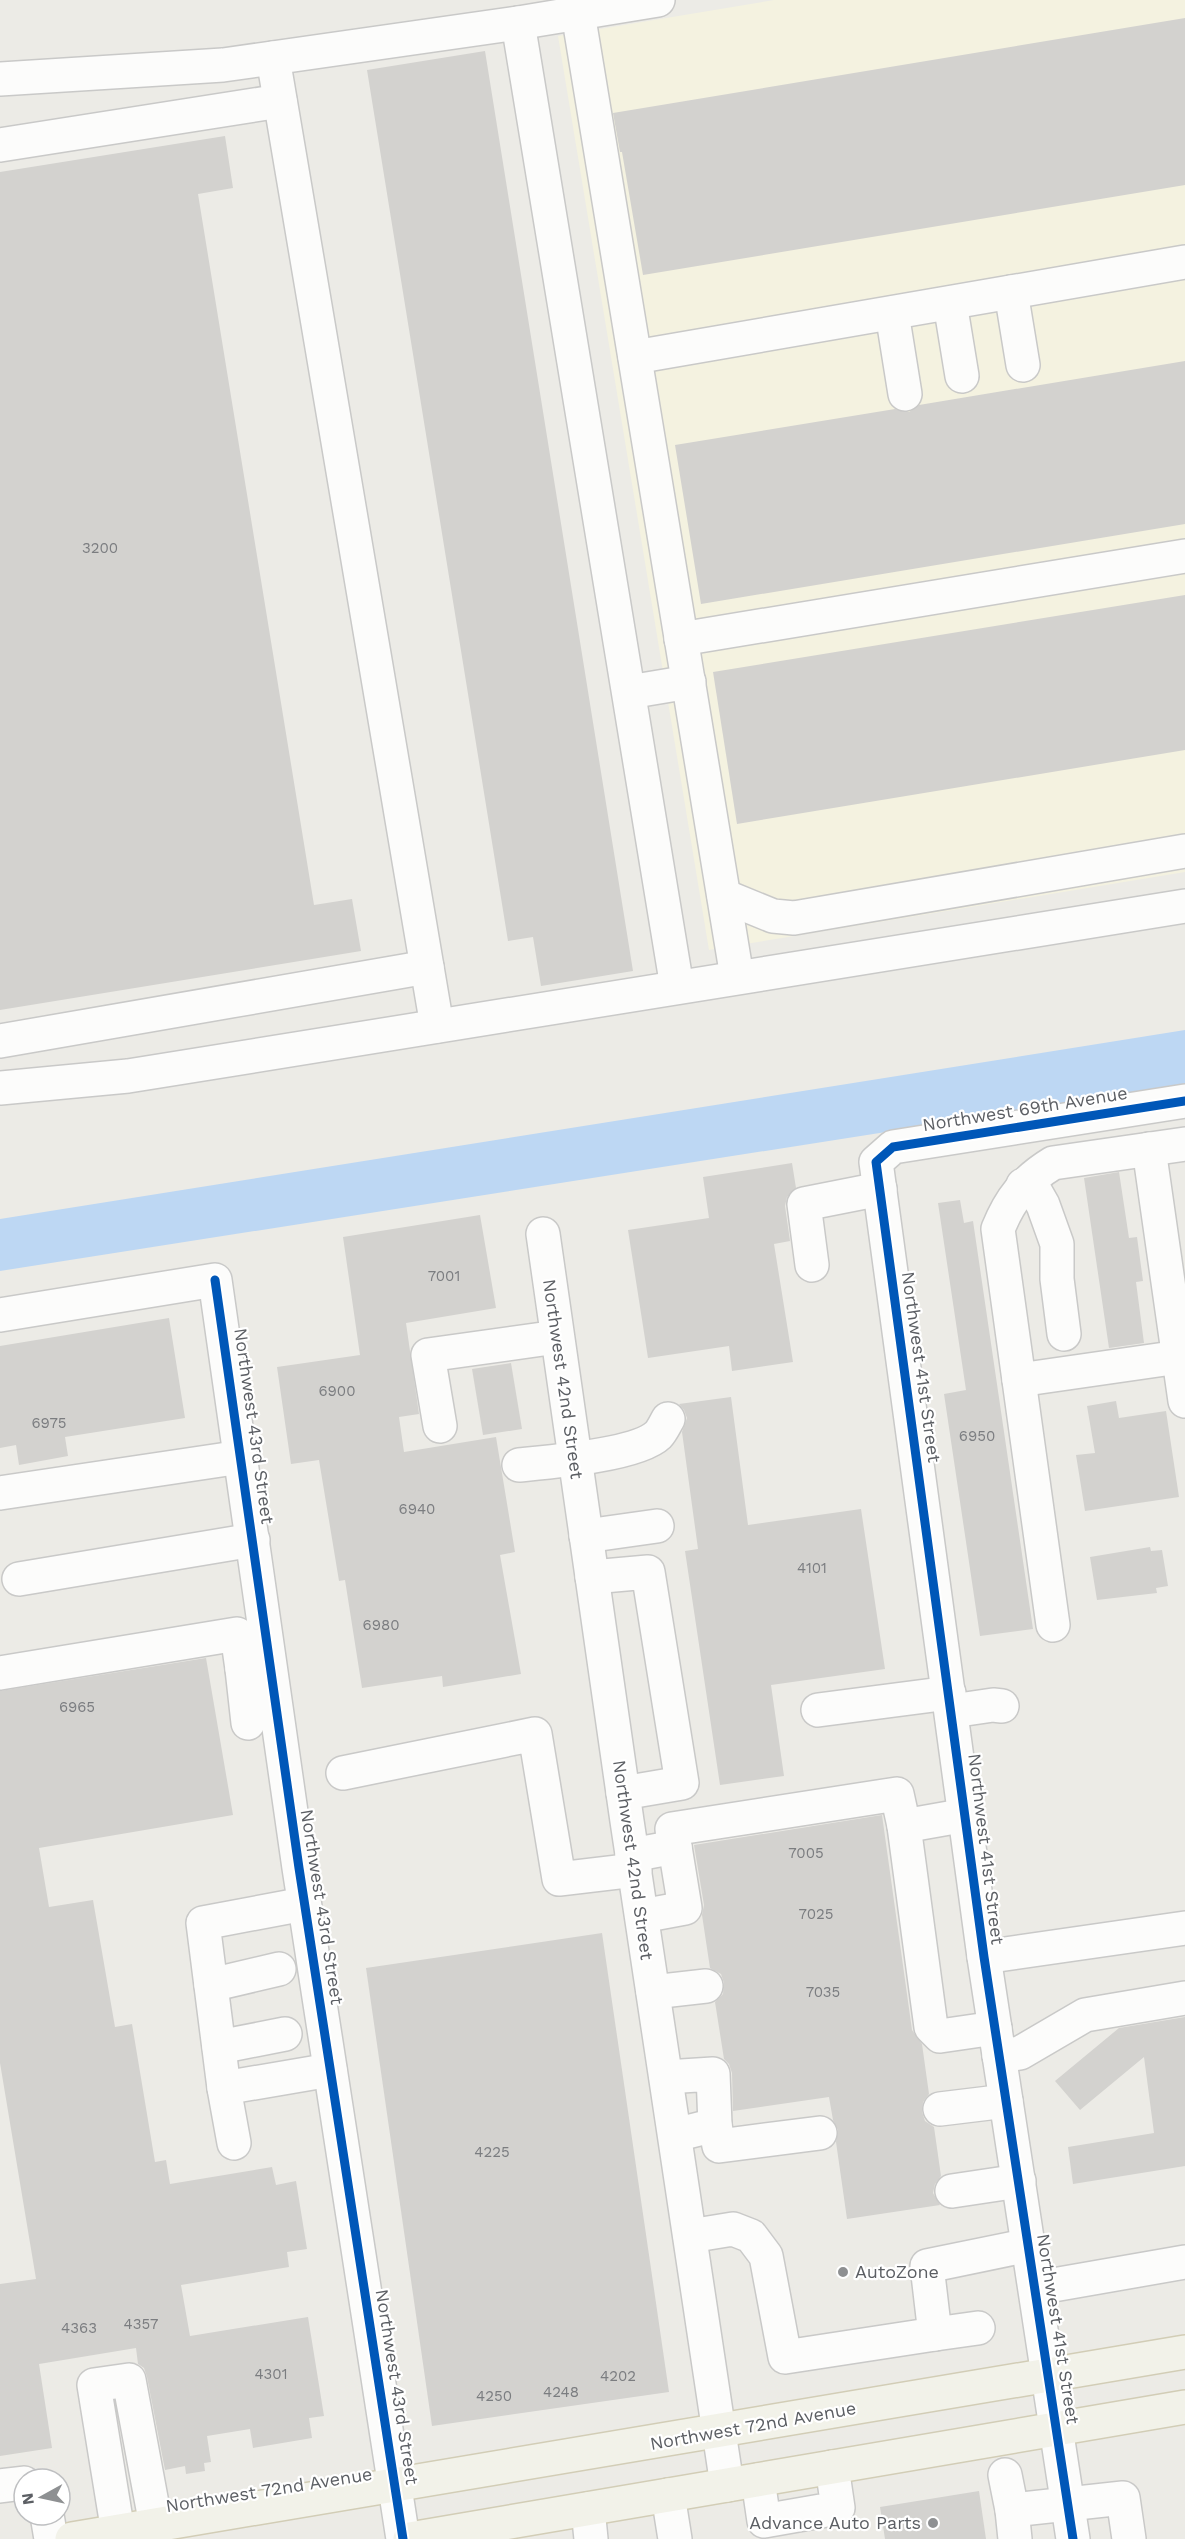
<svg xmlns="http://www.w3.org/2000/svg" width="1185" height="2539" viewBox="0 0 1185 2539" font-family="'Work Sans',sans-serif">
<rect width="100%" height="100%" fill="#ecebe6"/>
<!-- commercial -->
<polygon fill="#f4f2e0" points="774,0 1185,0 1185,872 709,950 558,36"/>
<!-- water -->
<polygon fill="#bdd7f3" points="1185,1030 1185,1085 0,1271 0,1219"/>
<!-- building -->
<g fill="#d3d2cf">
<polygon points="1185,18 1185,185 643,275 622,152 620,152 613,113"/>
<polygon points="485,51 633,971 541,986 533,937 508,941 367,70"/>
<polygon points="225,136 233,188 198,194 314,905 352,899 361,951 0,1010 0,172"/>
<polygon points="1185,361 1185,524 701,604 675,445 895,409 909,412 919,405"/>
<polygon points="1185,595 1185,750 737,824 713,672"/>
<polygon points="792,1163 796,1188 787,1197 785,1206 790,1241 774,1244 793,1362 732,1371 729,1346 648,1358 628,1230 709,1218 703,1177"/>
<polygon points="1119,1172 1129,1238 1137,1237 1143,1281 1136,1282 1144,1343 1109,1348 1084,1178"/>
<polygon points="960,1200 964,1223 973,1221 1033,1629 980,1636 944,1394 966,1390 938,1203"/>
<polygon points="480,1215 496,1308 406,1323 419,1414 399,1417 404,1452 496,1437 515,1552 500,1555 521,1674 443,1687 442,1676 362,1688 345,1580 339,1581 319,1460 291,1464 277,1367 360,1355 343,1237"/>
<polygon points="169,1318 185,1418 65,1437 68,1456 19,1465 16,1445 0,1448 0,1346"/>
<polygon points="511,1363 522,1429 483,1435 472,1369"/>
<polygon points="731,1397 748,1525 861,1509 885,1669 771,1685 784,1776 720,1785 685,1551 698,1549 682,1432 687,1418 684,1410 679,1404"/>
<polygon points="1116,1401 1119,1418 1166,1411 1179,1497 1085,1511 1076,1455 1095,1453 1087,1406"/>
<polygon points="1150,1547 1151,1551 1162,1550 1168,1586 1156,1588 1157,1593 1097,1600 1090,1557"/>
<polygon points="206,1658 233,1815 39,1848 49,1907 93,1900 115,2027 132,2024 155,2162 166,2160 170,2184 272,2167 276,2185 296,2181 307,2249 287,2252 289,2267 181,2285 190,2336 308,2317 324,2416 309,2418 312,2438 253,2448 250,2429 207,2436 211,2462 204,2463 205,2471 186,2474 185,2466 165,2470 147,2377 144,2368 138,2364 136,2348 39,2364 52,2448 0,2456 0,2284 36,2279 0,2063 0,1691"/>
<polygon points="882,1815 912,2030 922,2044 929,2094 923,2102 922,2112 925,2121 934,2127 941,2176 935,2184 933,2193 940,2205 847,2219 836,2142 838,2130 833,2120 829,2097 733,2111 732,2073 729,2064 724,2059 715,2002 723,1994 724,1983 721,1974 710,1968 702,1915 704,1905 694,1845"/>
<polygon points="602,1933 669,2392 432,2426 366,1968"/>
<polygon points="1185,2017 1185,2166 1073,2184 1068,2147 1154,2133 1144,2057 1080,2110 1055,2081 1119,2028"/>
<polygon points="979,2491 986,2539 885,2539 880,2507"/>
</g>
<g fill="none" stroke-linecap="round" stroke-linejoin="round">
<!-- minor casing -->
<g stroke="#c9c9c8" stroke-width="36">
<g id="minor">
<polyline points="578,13 737,977"/>
<polyline points="518,23 677,987"/>
<polyline points="273,58 437,1026"/>
<polyline points="0,79 223,65 518,23 658,0"/>
<polyline points="0,145 280,101"/>
<polyline points="1011,292 1023,365"/>
<polyline points="950,303 962,376"/>
<polyline points="892,313 905,394"/>
<polyline points="635,357 1185,262"/>
<polyline points="681,639 1185,556"/>
<polyline points="629,692 689,682"/>
<polyline points="724,896 773,916 794,918 1185,851"/>
<polyline points="0,1041 427,967"/>
<polyline points="0,1088 128,1076 1185,906"/>
<polyline points="1149,1149 1185,1401"/>
<polyline points="1023,1185 1035,1191 1043,1205 1057,1244 1057,1279 1064,1334"/>
<polyline points="543,1234 627,1821 727,2485"/>
<polyline points="812,1265 804,1204 880,1189"/>
<polyline points="0,1315 215,1280 299,1868 403,2539"/>
<polyline points="1019,1380 1179,1357"/>
<polyline points="440,1426 428,1355 557,1337"/>
<path d="M519 1465C549 1462 637 1455 658 1435 662 1431 665 1424 668 1419"/>
<polyline points="0,1493 241,1457"/>
<polyline points="586,1536 657,1526"/>
<polyline points="592,1577 648,1572 682,1783 623,1793"/>
<polyline points="19,1579 253,1540"/>
<path d="M1053 1625 998 1229C1010 1199 1025 1180 1053 1163L1185 1144"/>
<polyline points="0,1673 237,1634 242,1669"/>
<polyline points="818,1710 949,1693"/>
<polyline points="952,1711 993,1705 1002,1706"/>
<polyline points="248,1723 242,1669 263,1664"/>
<polyline points="343,1773 535,1734 559,1879 635,1870"/>
<polyline points="966,1815 904,1826 931,2027 940,2036 995,2028"/>
<polyline points="632,1855 675,1847 672,1829 897,1794 904,1826"/>
<polyline points="642,1916 685,1908 675,1847"/>
<polyline points="984,1957 1185,1928"/>
<polyline points="211,1985 279,1969"/>
<polyline points="653,1992 706,1986"/>
<polyline points="219,2047 285,2034"/>
<polyline points="999,2056 1020,2053 1085,2015 1185,1998"/>
<polyline points="666,2077 713,2074 715,2125"/>
<polyline points="224,2088 203,1923 304,1904"/>
<polyline points="940,2109 1006,2101"/>
<polyline points="675,2135 715,2125 719,2146 820,2133"/>
<polyline points="234,2143 224,2088 330,2070"/>
<polyline points="952,2191 1019,2181"/>
<polyline points="690,2236 733,2229 751,2236 766,2256 785,2357 935,2334"/>
<polyline points="1036,2288 1185,2262"/>
<polyline points="978,2328 935,2334 927,2266 1029,2245"/>
<polyline points="1005,2475 1012,2510 1123,2498 1129,2539"/>
<polyline points="758,2480 764,2521 838,2508 832,2467"/>
<polyline points="0,2486 24,2483"/>
<polyline points="668,2495 675,2539"/>
<polyline points="588,2509 591,2539"/>
<polyline points="1012,2510 1015,2539"/>
<polyline points="47,2515 51,2539"/>
<polyline points="118,2532 94,2385 129,2380 156,2525"/>
<polyline points="1073,2539 984,1957 876,1162 893,1147 1185,1101"/>
</g>
</g>
<!-- major casing -->
<g stroke="#d2cdb6" stroke-width="36">
<g id="major">
<polyline points="72,2539 1185,2352"/>
<polyline points="410,2539 1185,2407"/>
</g>
</g>
<!-- minor -->
<use href="#minor" stroke="#fcfcfb" stroke-width="33"/>
<!-- major -->
<use href="#major" stroke="#f2f2e9" stroke-width="33"/>
<!-- cycleway casing -->
<g stroke="#fff" stroke-width="13">
<g id="cycleway">
<polyline points="215,1280 299,1868 403,2539"/>
<polyline points="1073,2539 984,1957 876,1162 893,1147 1185,1101"/>
</g>
</g>
<!-- cycleway -->
<use href="#cycleway" stroke="#0057b8" stroke-width="9"/>
</g>
<!-- markers -->
<g fill="#8e9092" stroke="#fff" stroke-width="2">
<circle cx="843" cy="2272" r="6"/>
<circle cx="933" cy="2523" r="6"/>
</g>
<g text-anchor="middle" stroke-width="4.5" stroke-linejoin="round" paint-order="stroke">
<!-- number labels -->
<g font-size="15" fill="#7b7d80">
<text x="100" y="553">3200</text>
<text x="444" y="1281">7001</text>
<text x="337" y="1396">6900</text>
<text x="49" y="1428">6975</text>
<text x="977" y="1441">6950</text>
<text x="417" y="1514">6940</text>
<text x="812" y="1573">4101</text>
<text x="381" y="1630">6980</text>
<text x="77" y="1712">6965</text>
<text x="806" y="1858">7005</text>
<text x="816" y="1919">7025</text>
<text x="823" y="1997">7035</text>
<text x="492" y="2157">4225</text>
<text x="141" y="2329">4357</text>
<text x="79" y="2333">4363</text>
<text x="271" y="2379">4301</text>
<text x="618" y="2381">4202</text>
<text x="561" y="2397">4248</text>
<text x="494" y="2401">4250</text>
</g>
<!-- street labels -->
<g font-size="18" fill="#5c5f64" stroke="#fff">
<text transform="translate(1025 1109) rotate(-9)" y="6">Northwest 69th Avenue</text>
<text transform="translate(921 1367) rotate(82)" y="6">Northwest 41st Street</text>
<text transform="translate(563 1379) rotate(82)" y="6">Northwest 42nd Street</text>
<text transform="translate(254 1426) rotate(82)" y="6">Northwest 43rd Street</text>
<text transform="translate(986 1849) rotate(83)" y="6">Northwest 41st Street</text>
<text transform="translate(633 1860) rotate(82)" y="6">Northwest 42nd Street</text>
<text transform="translate(322 1907) rotate(81)" y="6">Northwest 43rd Street</text>
<text transform="translate(1058 2329) rotate(81)" y="6">Northwest 41st Street</text>
<text transform="translate(397 2387) rotate(81)" y="6">Northwest 43rd Street</text>
<text transform="translate(753 2426) rotate(-10)" y="6">Northwest 72nd Avenue</text>
<text transform="translate(269 2490) rotate(-9)" y="6">Northwest 72nd Avenue</text>
</g>
<!-- poi labels -->
<g font-size="18" fill="#5c5f64" stroke="#fff" text-anchor="start">
<text x="855" y="2278">AutoZone</text>
<text x="921" y="2529" text-anchor="end">Advance Auto Parts</text>
</g>
</g>
<!-- north arrow -->
<g transform="translate(42 2497) rotate(262)"><circle r="28" fill="#ffffff" stroke="#bebfc1" stroke-width="1.5"/>
<path d="M0-4.5L10 22L0 15L-10 22Z" fill="#8e9092"/>
<text y="-9" font-size="16" font-weight="bold" text-anchor="middle" fill="#5c5f64">N</text>
</g>
</svg>
